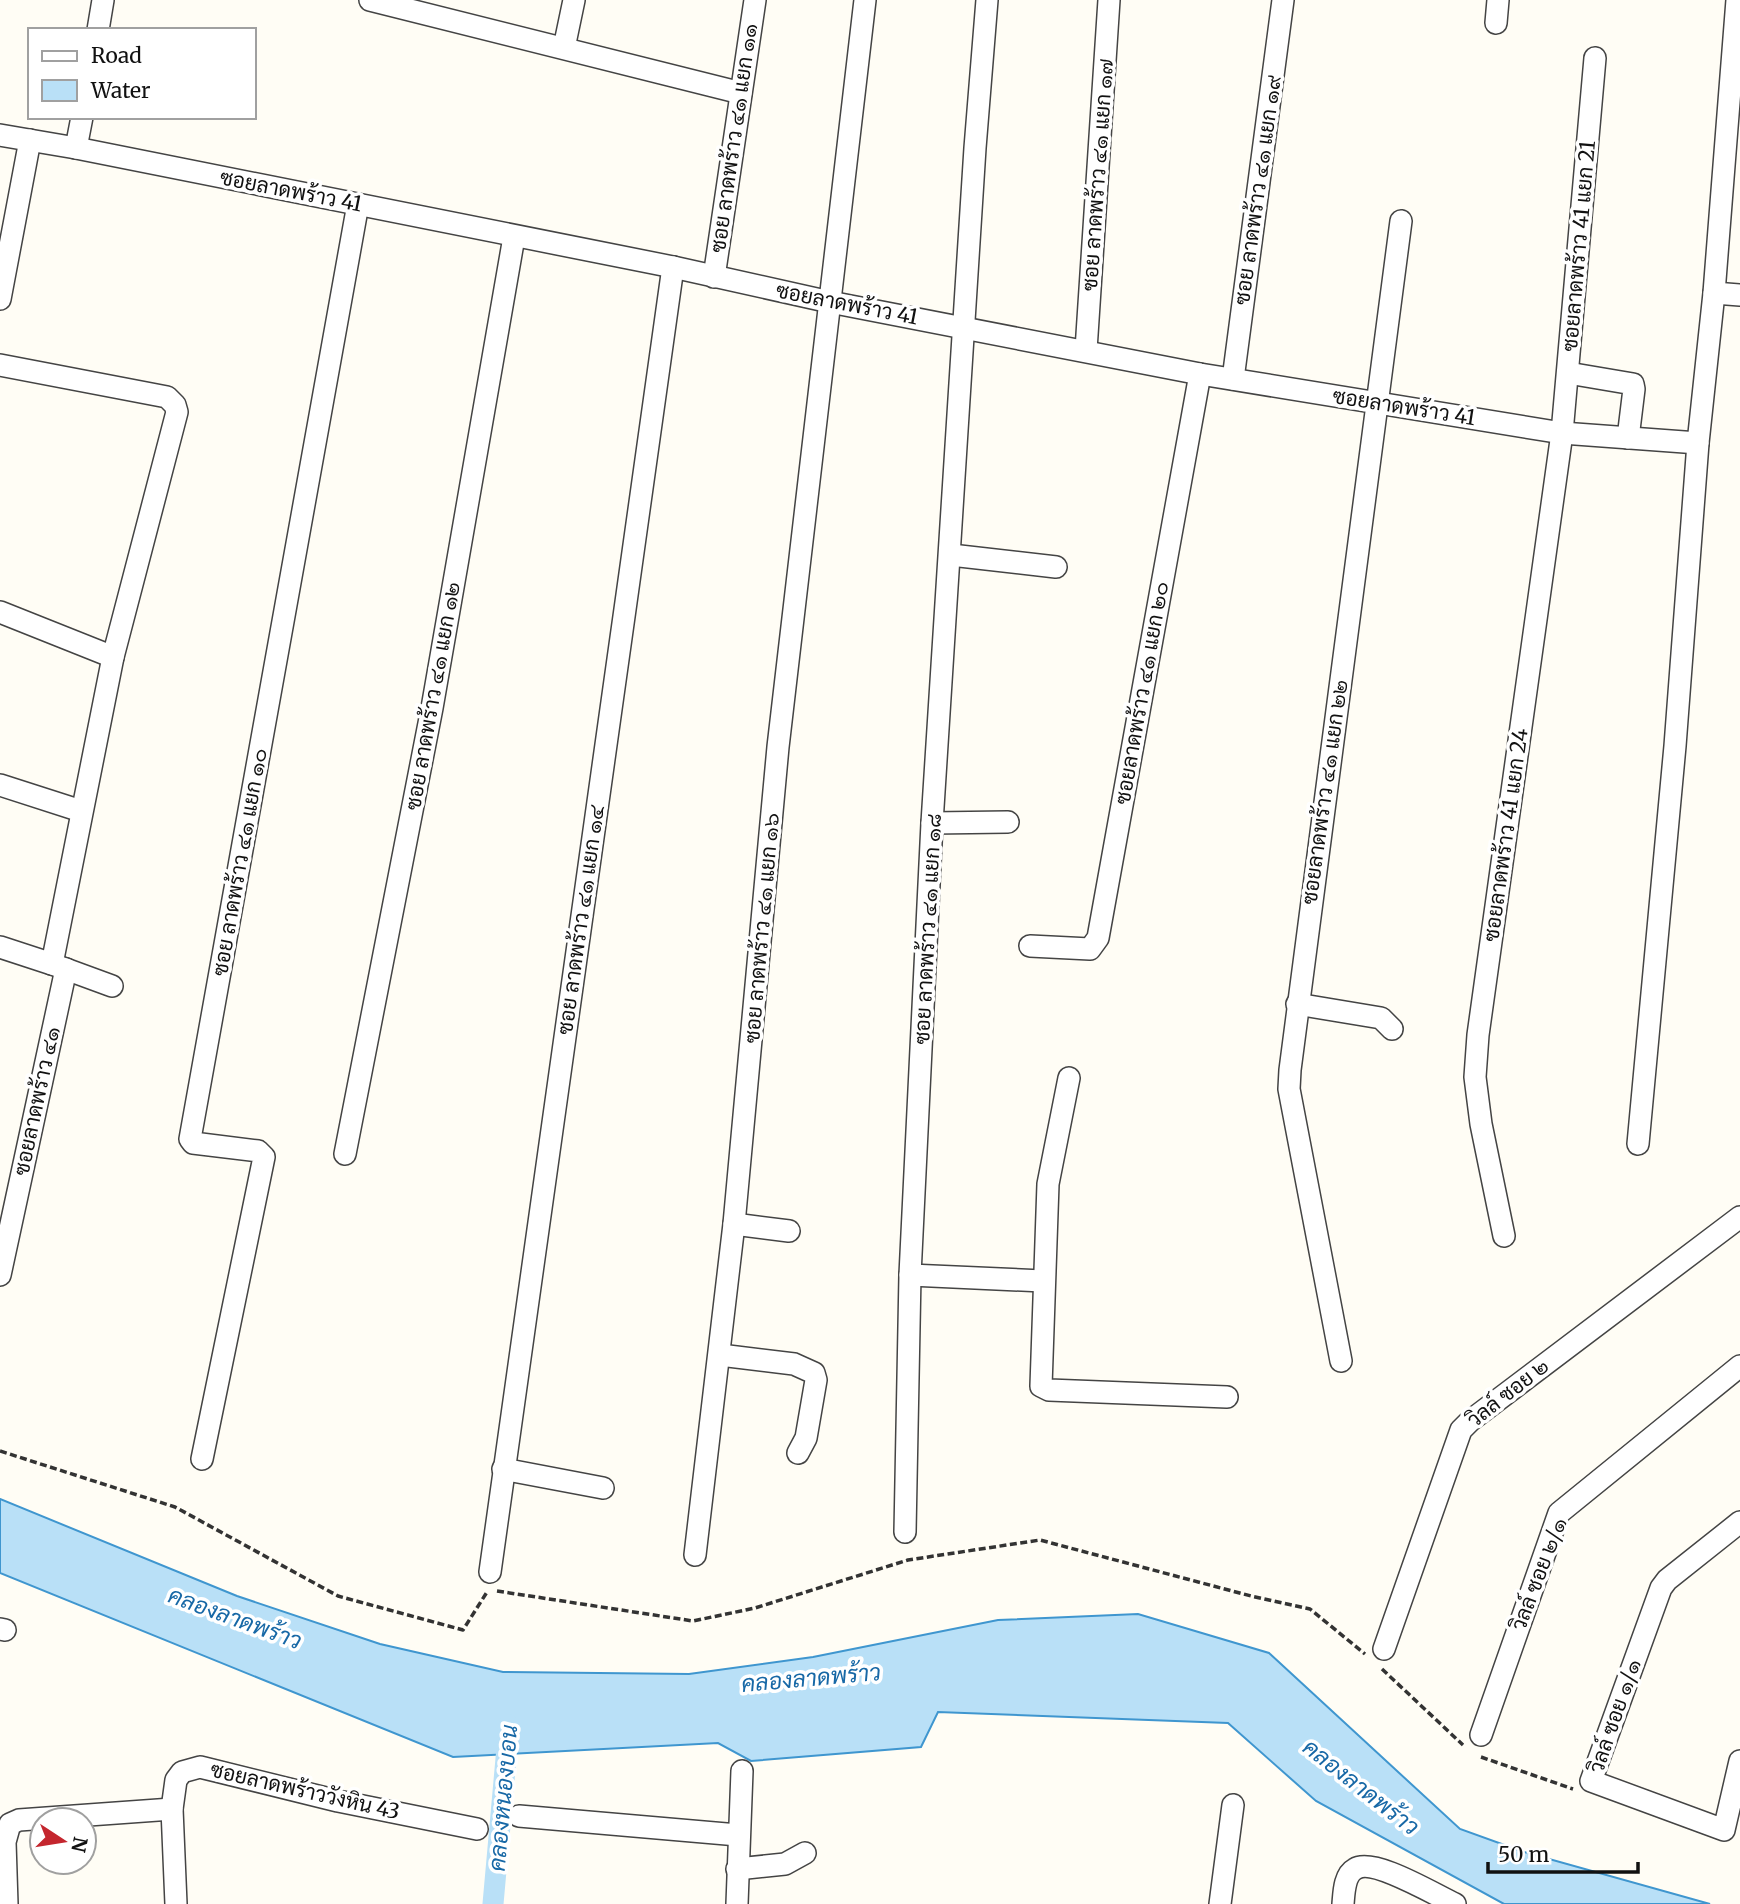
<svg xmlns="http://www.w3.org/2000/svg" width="1740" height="1904" viewBox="0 0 1740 1904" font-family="Merriweather,Sarabun,serif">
<rect width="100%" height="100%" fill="#fffdf5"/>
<!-- water -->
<polygon fill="#b9e0f7" stroke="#3f96cf" stroke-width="2" points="0,1499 237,1596 380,1644 503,1672 689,1674 813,1657 998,1620 1138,1614 1269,1653 1460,1829 1524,1852 1710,1904 1504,1904 1316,1801 1228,1723 938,1712 921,1747 751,1761 718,1743 453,1757 0,1573"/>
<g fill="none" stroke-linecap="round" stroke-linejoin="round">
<!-- canal -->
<polyline stroke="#b9e0f7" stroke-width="21" points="493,1904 509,1725"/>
<!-- minor casing -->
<g stroke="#444" stroke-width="24">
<g id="minor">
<polyline points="370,0 741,93"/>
<polyline points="1496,23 1498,0"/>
<polyline points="98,30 103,0"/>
<polyline points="564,48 574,0"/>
<polyline points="0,135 76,148 673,267 830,302 1200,374 1562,433 1698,443"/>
<polyline points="76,148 82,117"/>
<polyline points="714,277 755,0"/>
<polyline points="1714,293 1740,295"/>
<polyline points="0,299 30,140"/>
<polyline points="1086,350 1109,0"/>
<polyline points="0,365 167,397 175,405 177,412 113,657 52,964"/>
<polyline points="1568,373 1633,384 1634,389 1628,438"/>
<polyline points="1233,379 1283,0"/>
<polyline points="951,555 1056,567"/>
<polyline points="0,612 113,657"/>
<polyline points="0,785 81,811"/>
<polyline points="932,823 1008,822"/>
<polyline points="1030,946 1090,949 1098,938 1200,374"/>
<polyline points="0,947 52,964 112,986"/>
<polyline points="1297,1004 1381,1018 1392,1029"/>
<polyline points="1069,1078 1048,1184 1041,1386 1049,1390 1227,1397"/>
<polyline points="1638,1144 1675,746 1698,443 1714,293 1737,0"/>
<polyline points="345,1154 432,708 514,237"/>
<polyline points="734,1224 789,1231"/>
<polyline points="1504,1236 1481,1124 1475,1077 1478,1035 1562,433 1595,58"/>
<polyline points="0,1275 66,969"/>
<polyline points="910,1275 1043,1281"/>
<polyline points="720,1355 794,1364 814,1373 816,1380 806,1438 798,1453"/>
<polyline points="1341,1361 1289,1089 1290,1070 1401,221"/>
<polyline points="202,1459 264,1157 258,1151 193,1143 190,1139 358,204"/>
<polyline points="503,1469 603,1488"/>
<polyline points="1740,1522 1667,1580 1661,1588 1591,1781 1724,1830 1740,1761"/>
<polyline points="905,1532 910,1275 932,823 975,148 987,0"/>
<polyline points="695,1555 734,1224 778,747 865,0"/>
<polyline points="490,1572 673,267"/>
<polyline points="0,1629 5,1630"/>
<polyline points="1384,1649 1461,1430 1470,1421 1740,1217"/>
<polyline points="1481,1735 1559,1513 1740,1366"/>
<polyline points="519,1816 738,1835"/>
<polyline points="737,1869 785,1864 805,1853"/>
<polyline points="7,1904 5,1842 10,1824 19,1820 172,1809"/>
<polyline points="176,1904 172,1809 176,1780 182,1772 200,1767 338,1801 477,1829"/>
<polyline points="737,1904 742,1771"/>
<polyline points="1220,1904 1233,1805"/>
<path d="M1343 1904C1344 1893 1344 1875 1355 1869 1373 1857 1435 1895 1455 1904"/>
</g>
</g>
<!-- path -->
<g stroke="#333" stroke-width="3.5" stroke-dasharray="7 3.5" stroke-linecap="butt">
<polyline points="0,1451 175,1507 338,1596 463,1630 487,1592"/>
<polyline points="497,1591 693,1621 755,1608 908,1560 1040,1540 1251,1596 1310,1609 1365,1654"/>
<polyline points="1382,1669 1463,1745"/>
<polyline points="1481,1757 1573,1789"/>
</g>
<!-- minor -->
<use href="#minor" stroke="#fff" stroke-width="21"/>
</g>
<g text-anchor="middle" stroke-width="7" stroke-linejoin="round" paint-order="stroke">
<!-- street labels -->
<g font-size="21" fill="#111" stroke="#fff">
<text transform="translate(734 138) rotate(-82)" y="7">ซอย ลาดพร้าว ๔๑ แยก ๑๑</text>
<text transform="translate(1098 175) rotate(-86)" y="7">ซอย ลาดพร้าว ๔๑ แยก ๑๗</text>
<text transform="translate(1258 190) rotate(-82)" y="7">ซอย ลาดพร้าว ๔๑ แยก ๑๙</text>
<text transform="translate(291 191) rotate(11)" y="7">ซอยลาดพร้าว 41</text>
<text transform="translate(1579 246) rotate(-85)" y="7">ซอยลาดพร้าว 41 แยก 21</text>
<text transform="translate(847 304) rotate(11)" y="7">ซอยลาดพร้าว 41</text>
<text transform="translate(1404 407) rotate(9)" y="7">ซอยลาดพร้าว 41</text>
<text transform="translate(1142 693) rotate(-80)" y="7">ซอยลาดพร้าว ๔๑ แยก ๒๐</text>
<text transform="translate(433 696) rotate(-80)" y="7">ซอย ลาดพร้าว ๔๑ แยก ๑๒</text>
<text transform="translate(1325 792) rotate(-82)" y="7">ซอยลาดพร้าว ๔๑ แยก ๒๒</text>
<text transform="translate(1506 835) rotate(-82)" y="7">ซอยลาดพร้าว 41 แยก 24</text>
<text transform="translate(240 862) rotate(-80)" y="7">ซอย ลาดพร้าว ๔๑ แยก ๑๐</text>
<text transform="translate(581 920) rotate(-82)" y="7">ซอย ลาดพร้าว ๔๑ แยก ๑๔</text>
<text transform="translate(762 928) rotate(-85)" y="7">ซอย ลาดพร้าว ๔๑ แยก ๑๖</text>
<text transform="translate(928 929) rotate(-87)" y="7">ซอย ลาดพร้าว ๔๑ แยก ๑๘</text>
<text transform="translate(37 1101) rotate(-78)" y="7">ซอยลาดพร้าว ๔๑</text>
<text transform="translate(1508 1393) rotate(-38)" y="7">วิลล์ ซอย ๒</text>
<text transform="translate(1539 1574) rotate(-69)" y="7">วิลล์ ซอย ๒/๑</text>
<text transform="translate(1615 1716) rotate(-71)" y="7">วิลล์ ซอย ๑/๑</text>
<text transform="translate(305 1791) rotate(13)" y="7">ซอยลาดพร้าววังหิน 43</text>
</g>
<!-- water labels -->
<g font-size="23" font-style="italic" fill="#1768a6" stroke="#fff">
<text transform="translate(235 1618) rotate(20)" y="8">คลองลาดพร้าว</text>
<text transform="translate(811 1678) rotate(-5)" y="8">คลองลาดพร้าว</text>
<text transform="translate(1361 1787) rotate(38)" y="8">คลองลาดพร้าว</text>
<text transform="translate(503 1798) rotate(-85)" y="8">คลองหนองบอน</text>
</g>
</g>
<!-- legend -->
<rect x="28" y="28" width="228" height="91" fill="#ffffff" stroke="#a0a0a0" stroke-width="2"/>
<rect x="42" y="51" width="35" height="10" fill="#ffffff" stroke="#a0a0a0" stroke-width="2"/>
<text x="91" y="63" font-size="21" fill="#111111">Road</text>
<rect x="42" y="80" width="35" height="21" fill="#b9e0f7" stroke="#a0a0a0" stroke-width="2"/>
<text x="91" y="98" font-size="21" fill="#111111">Water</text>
<!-- north arrow -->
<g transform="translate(63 1841) rotate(102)"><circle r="33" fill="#ffffff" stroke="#a0a0a0" stroke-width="2"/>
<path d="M0-5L12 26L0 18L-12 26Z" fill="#c4262e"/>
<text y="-10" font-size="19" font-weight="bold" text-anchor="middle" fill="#111111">N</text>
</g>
<!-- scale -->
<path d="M1488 1862v10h150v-10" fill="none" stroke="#111111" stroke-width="3.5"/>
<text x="1498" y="1862" font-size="21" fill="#111111" stroke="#ffffff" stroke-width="5" paint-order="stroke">50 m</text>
</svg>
